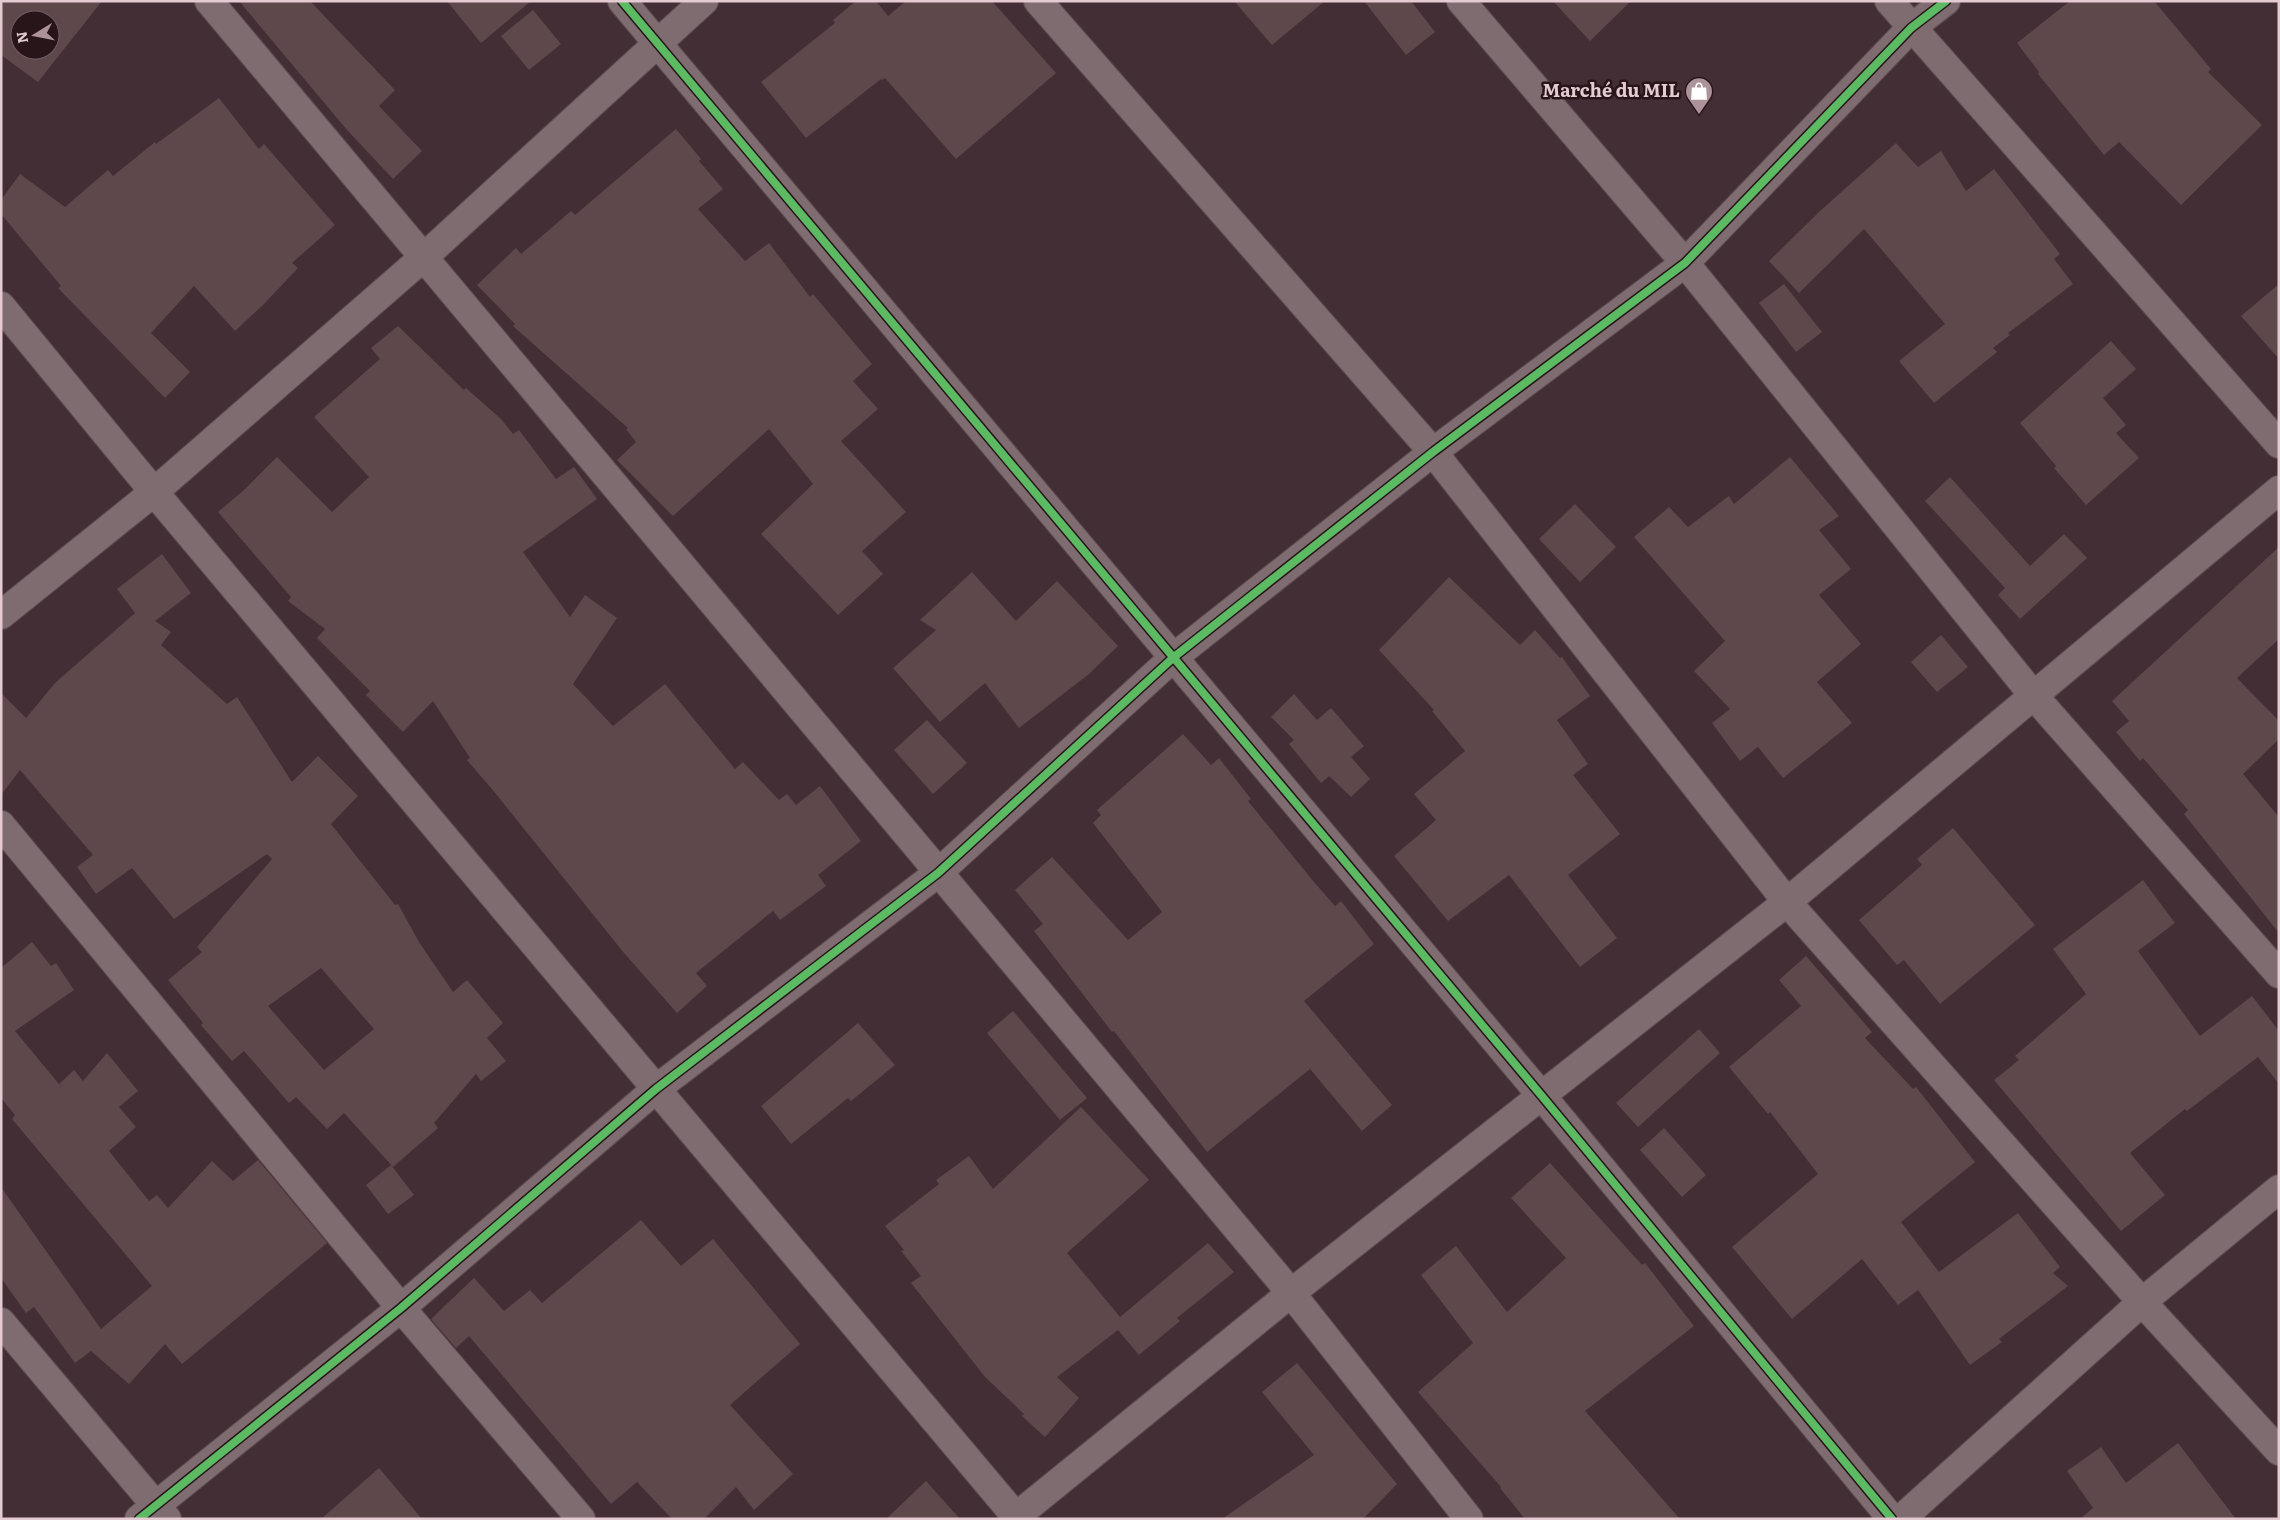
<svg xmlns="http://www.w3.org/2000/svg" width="2280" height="1520" viewBox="0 0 2280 1520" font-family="Literata,serif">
<rect width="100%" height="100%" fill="#432e35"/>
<!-- building -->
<g fill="#5e484c" fill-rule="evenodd">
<path d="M1 1H102L38 82 1 55ZM20 20H50V50H20Z"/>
<polygon points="239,1 310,1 395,90 379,106 422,151 393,179 347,130"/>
<polygon points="447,1 531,1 481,43"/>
<polygon points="856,1 876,1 888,16 906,1 992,1 1056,73 956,159 885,78 882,80 881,79 806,138 761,82 835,23 833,20"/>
<polygon points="1234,1 1325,1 1272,45"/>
<polygon points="1364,1 1411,1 1435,32 1406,55"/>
<polygon points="1553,1 1631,1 1590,41"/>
<polygon points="2070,1 2154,1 2211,69 2208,72 2262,125 2181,205 2119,142 2104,155 2038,74 2039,72 2017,43"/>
<polygon points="533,10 561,44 529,70 501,36"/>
<polygon points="219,98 259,149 264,144 335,225 292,263 298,268 263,305 235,331 194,286 151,333 190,372 165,398 58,288 61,286 1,214 1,200 20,174 65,207 108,170 113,176 155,142 156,144"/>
<polygon points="676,129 701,159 699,161 723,189 698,209 745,261 769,243 810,297 813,294 872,364 853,381 878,409 841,441 906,512 862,551 883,574 838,615 761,534 813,484 769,429 673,516 617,460 636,442 626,429 628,428 513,326 515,324 477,285 516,248 521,254 571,211 575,215"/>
<polygon points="1896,143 1918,167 1941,151 1966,191 1994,169 2060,254 2054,259 2073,284 2008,333 2010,335 1993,348 1997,352 1934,403 1899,361 1945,324 1864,229 1799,293 1769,261 1819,212"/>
<polygon points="1784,284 1822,332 1796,352 1759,303"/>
<polygon points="2279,284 2279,359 2241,316"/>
<polygon points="398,326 464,390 466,388 501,419 513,434 519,430 556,479 574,467 597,499 523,552 570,617 585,595 617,618 573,684 613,726 665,684 735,769 743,762 779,800 787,794 796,805 820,786 861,841 818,875 826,886 780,920 773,911 696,973 707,986 677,1013 624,953 496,794 467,760 470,758 433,701 403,732 366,695 370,691 317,638 325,629 288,601 291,597 218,512 244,490 277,457 332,512 369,477 314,417 380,359 371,348"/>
<polygon points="2111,341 2136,369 2103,398 2126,425 2116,433 2139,458 2086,505 2054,468 2056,466 2020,423"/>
<polygon points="1790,457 1839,516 1819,530 1851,569 1819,595 1861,644 1817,682 1852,723 1783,778 1758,747 1740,761 1712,723 1730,709 1694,671 1725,641 1634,537 1669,507 1688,527 1729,496 1734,504"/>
<polygon points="1950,477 2030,566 2064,534 2087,558 2020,619 1998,595 2005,588 1925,501"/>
<polygon points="1575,504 1616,547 1580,582 1539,539"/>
<polygon points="2279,547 2279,639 2237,678 2279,721 2279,739 2243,774 2279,817 2279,933 2184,814 2188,810 2143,758 2140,761 2116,732 2129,721 2112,701"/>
<path d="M162 554 191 593 155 621 171 632 161 645 227 704 237 697 292 782 318 756 358 796 331 824 395 905 398 904 419 942 453 992 467 980 503 1023 487 1038 506 1061 481 1081 476 1074 434 1123 438 1128 393 1167 344 1113 327 1129 296 1097 289 1103 244 1051 232 1061 201 1025 203 1023 168 980 202 952 197 947 272 859 267 854 174 919 132 868 96 894 77 867 93 855 20 770 1 795V693L26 718 56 682 135 613 117 589ZM321 968 374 1029 324 1070 268 1006Z"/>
<polygon points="972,572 1016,621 1057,581 1118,646 1089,674 1019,728 985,683 940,722 893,668 936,630 920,620"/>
<polygon points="1449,577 1520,645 1535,630 1560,658 1562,657 1590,696 1557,720 1588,764 1573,775 1620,834 1568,875 1617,938 1580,967 1509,875 1448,921 1394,856 1436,820 1414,794 1465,751 1432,711 1434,710 1379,650"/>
<polygon points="1941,635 1968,667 1937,692 1911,662"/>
<polygon points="1294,694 1317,720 1331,708 1364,746 1351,757 1370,779 1351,797 1329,776 1321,783 1289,744 1294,740 1271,717"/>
<polygon points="927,720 967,763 933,794 894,750"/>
<polygon points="1183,734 1211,765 1219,758 1251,799 1248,801 1314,882 1335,906 1341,901 1374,944 1304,1001 1392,1105 1362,1131 1310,1069 1207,1152 1114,1031 1112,1032 1034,931 1043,924 1015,890 1052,857 1128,940 1162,912 1093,823 1101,815 1097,810"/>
<polygon points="1953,828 2035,925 1940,1004 1904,960 1897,965 1859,920 1922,865 1917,859"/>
<polygon points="2143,880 2175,923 2138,951 2200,1036 2252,996 2279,1031 2279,1084 2258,1057 2187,1111 2185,1109 2130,1153 2165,1195 2121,1231 1994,1080 2019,1060 2015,1056 2086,994 2053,949"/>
<polygon points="32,942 51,966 56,963 74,990 15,1031 59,1084 74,1070 83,1081 107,1053 138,1091 119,1107 136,1127 109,1151 149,1201 157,1195 168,1208 212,1161 233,1181 258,1160 327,1243 182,1364 165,1344 129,1384 91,1351 75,1363 34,1307 26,1313 1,1278 1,1187 101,1329 152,1286 12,1119 15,1115 1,1098 1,968"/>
<polygon points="1806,956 1872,1032 1865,1038 1913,1089 1916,1087 1975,1162 1901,1222 1939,1272 2018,1213 2060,1267 2053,1273 2068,1286 1999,1339 2002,1342 1970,1365 1918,1290 1898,1305 1862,1259 1792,1319 1732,1247 1818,1174 1770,1112 1768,1114 1729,1067 1801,1006 1779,980"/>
<polygon points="1013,1011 1087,1098 1060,1120 987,1033"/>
<polygon points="858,1023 895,1065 851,1101 848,1098 791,1144 761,1106"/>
<polygon points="1699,1029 1720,1053 1638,1127 1616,1103"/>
<polygon points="1081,1107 1149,1180 1067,1253 1120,1317 1208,1243 1234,1272 1177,1318 1180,1321 1139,1355 1118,1330 1057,1377 1079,1398 1045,1437 1022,1416 1024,1414 985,1377 911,1283 921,1276 901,1251 904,1250 885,1226 939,1184 936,1180 969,1156 993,1189"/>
<polygon points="1664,1128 1706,1175 1682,1197 1640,1150"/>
<polygon points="1550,1163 1642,1265 1645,1263 1694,1326 1585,1411 1680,1519 1525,1519 1500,1488 1501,1487 1418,1392 1473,1343 1421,1275 1456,1246 1507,1312 1566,1258 1511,1198"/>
<polygon points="391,1165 414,1195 388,1214 366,1185"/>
<polygon points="641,1220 681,1266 713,1239 800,1344 730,1405 793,1474 754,1510 736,1487 704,1519 672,1519 637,1482 611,1504 469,1336 456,1348 431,1319 474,1278 504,1311 530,1290 542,1303"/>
<polygon points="1297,1363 1397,1484 1363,1519 1222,1519 1314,1455 1262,1392"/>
<polygon points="2178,1443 2236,1519 2080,1519 2093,1508 2067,1471 2101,1447 2126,1483"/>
<polygon points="379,1468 422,1519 321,1519"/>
<polygon points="926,1481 960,1519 886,1519"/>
</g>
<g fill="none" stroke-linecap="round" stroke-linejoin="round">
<!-- minor casing -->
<g stroke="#5d4a51" stroke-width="30">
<g id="minor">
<polyline points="209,1 1291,1293 1469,1519"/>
<polyline points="622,1 1541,1095 1892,1519"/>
<polyline points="1038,1 1433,452 1787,902 2142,1302 2279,1451"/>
<polyline points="1461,1 1685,263 2033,695 2279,974"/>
<polyline points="1889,1 2279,444"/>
<polyline points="1,306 154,492 1018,1519"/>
<polyline points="1,615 154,492 425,256 704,1"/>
<polyline points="1,825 401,1308 581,1519"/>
<polyline points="1,1322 167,1519"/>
<polyline points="139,1519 401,1308 656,1089 938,873 1174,657 1433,452 1685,263 1911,28 1946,1"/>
<polyline points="1013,1519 1291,1293 1787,902 2279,490"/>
<polyline points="1901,1519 2142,1302 2279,1189"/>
</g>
</g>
<!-- minor -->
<use href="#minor" stroke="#7e6c71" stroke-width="28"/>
<!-- cycleway casing -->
<g stroke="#27151a" stroke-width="11">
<g id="cycleway">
<polyline points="622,1 1541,1095 1892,1519"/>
<polyline points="139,1519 401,1308 656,1089 938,873 1174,657 1433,452 1685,263 1911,28 1946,1"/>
</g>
</g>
<!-- cycleway -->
<use href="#cycleway" stroke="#5cba63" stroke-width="8"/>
</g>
<!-- icons -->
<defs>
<g id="shop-pin" transform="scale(1.4375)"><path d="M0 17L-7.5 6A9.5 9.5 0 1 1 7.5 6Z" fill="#ac939a" stroke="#27151a"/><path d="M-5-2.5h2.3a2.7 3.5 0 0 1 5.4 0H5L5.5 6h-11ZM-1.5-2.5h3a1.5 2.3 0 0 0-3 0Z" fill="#fff"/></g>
</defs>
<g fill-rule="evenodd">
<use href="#shop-pin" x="1699" y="91"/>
</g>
<g text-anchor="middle" stroke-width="5" stroke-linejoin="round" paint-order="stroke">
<!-- poi labels -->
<g font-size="18" font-weight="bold" fill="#e4cad1" stroke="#27151a" text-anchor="end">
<text x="1680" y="97">Marché du MIL</text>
</g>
</g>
<!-- border -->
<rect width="2280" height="1520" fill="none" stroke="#e4cad1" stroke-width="5"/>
<!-- north arrow -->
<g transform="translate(35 35) rotate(260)"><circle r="24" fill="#27151a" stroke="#735d63"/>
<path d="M0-4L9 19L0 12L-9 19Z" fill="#ac939a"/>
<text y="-8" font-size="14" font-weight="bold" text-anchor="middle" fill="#e4cad1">N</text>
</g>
</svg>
